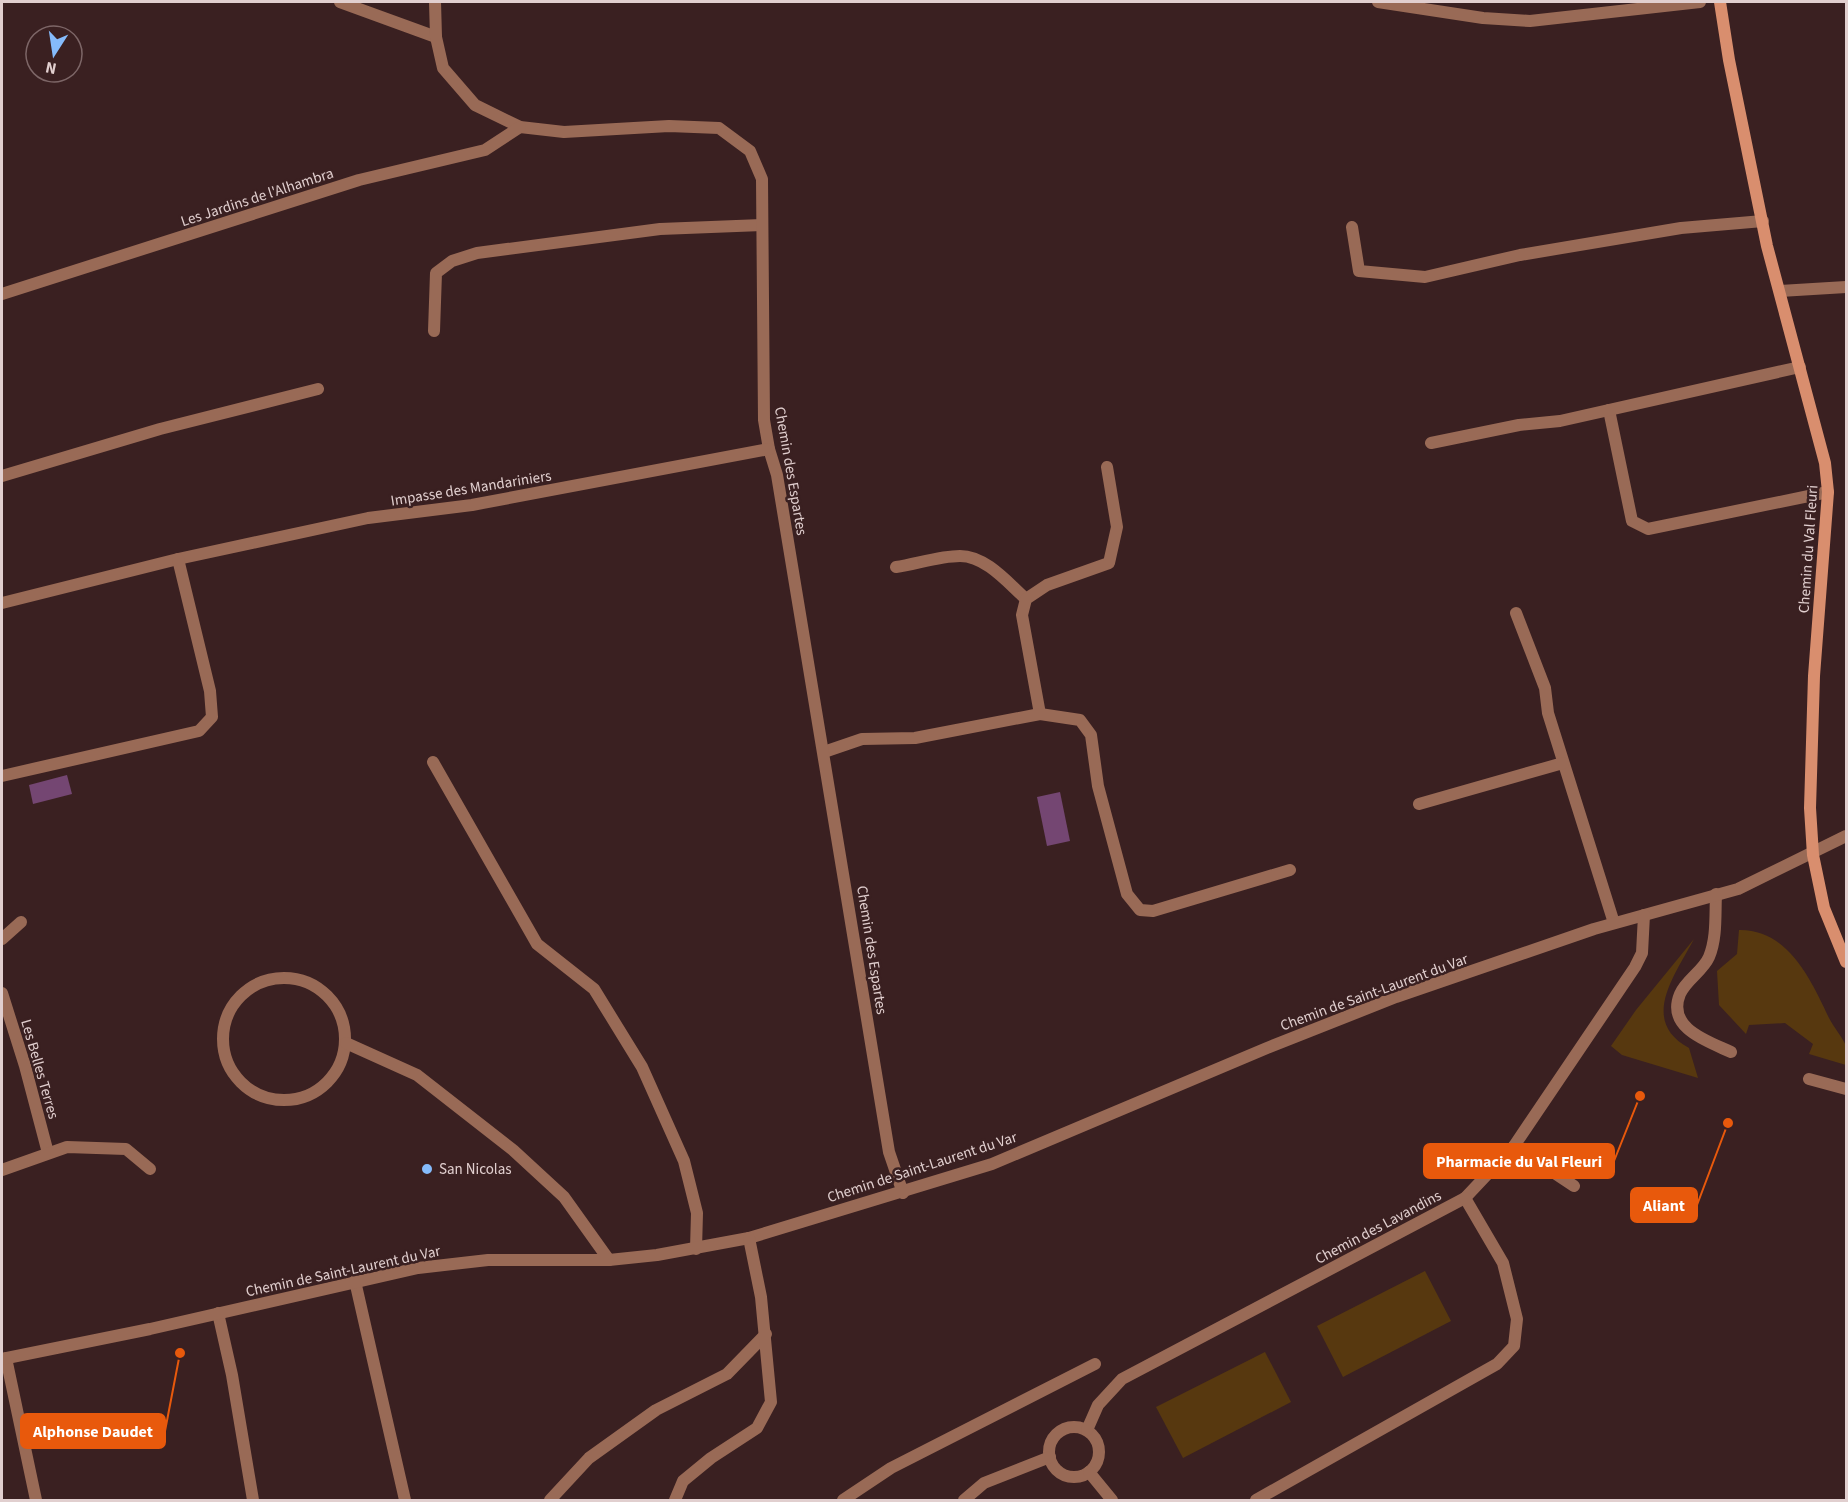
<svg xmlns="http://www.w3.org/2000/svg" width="1848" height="1502" viewBox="0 0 1848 1502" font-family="'Source Sans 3',sans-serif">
<rect width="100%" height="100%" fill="#3a2021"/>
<!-- green -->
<g fill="#57380f">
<path d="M1739 930C1788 929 1811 980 1829 1018 1833 1026 1844 1040 1846 1046 1848 1051 1847 1059 1846 1065L1809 1054 1813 1044 1785 1023 1749 1025 1746 1034 1719 1005 1717 971 1737 954Z"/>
<path d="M1694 939C1675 975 1639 1021 1689 1048L1698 1078 1622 1055 1611 1046 1636 1010Z"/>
<polygon points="1425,1271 1451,1321 1343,1377 1317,1326"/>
<polygon points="1265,1352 1291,1402 1183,1458 1156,1407"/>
</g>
<!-- water -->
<g fill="#744672">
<polygon points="67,775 72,794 33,804 29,785"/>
<polygon points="1060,792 1070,841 1047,846 1037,797"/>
</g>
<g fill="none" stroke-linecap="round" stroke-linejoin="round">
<!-- lane -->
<g stroke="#996a56" stroke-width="12">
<polyline points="1378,2 1483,18 1530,21 1700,2"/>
<polyline points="1352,227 1359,271 1425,277 1520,255 1681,228 1763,221"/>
<polyline points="434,331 436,273 452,261 477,253 660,229 762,225"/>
<polyline points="1609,410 1632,521 1648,529 1828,492"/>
<polyline points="1431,443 1519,425 1560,421 1800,367"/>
<path d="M896 567C916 564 940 556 960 556 986 556 1008 583 1026 599"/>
<polyline points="1516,613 1545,688 1548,713 1614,923"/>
<polyline points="1040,714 1022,615 1026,599 1047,585 1109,563 1117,527 1107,467"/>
<polyline points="824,752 862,739 915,738 1040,714 1080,720 1091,735 1098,786 1127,894 1140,910 1153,911 1290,870"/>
<polyline points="433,762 537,944 594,989 642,1067 684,1161 697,1213 696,1249"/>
<polyline points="1419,804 1563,763"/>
<path d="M1716 894C1715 915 1717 938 1709 957 1703 971 1686 980 1680 994 1666 1028 1707 1041 1731 1052"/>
<polyline points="2,939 21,922"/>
<polyline points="2,993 25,1066 48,1153"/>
<polyline points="1809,1079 1846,1089"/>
<polyline points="2,1170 67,1147 126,1149 150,1169"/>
<polyline points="218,1313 232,1375 253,1500"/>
</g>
<!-- street -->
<g stroke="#996a56" stroke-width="12">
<polyline points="340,2 436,37"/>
<polyline points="435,2 436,37 443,68 475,105 520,127 564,132 669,126 719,128 750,151 762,179 764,420 769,449 777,475 889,1152 903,1193"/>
<polyline points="1780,291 1846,287"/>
<polyline points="2,294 359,180 485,150 520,127"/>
<polyline points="2,476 160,429 318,389"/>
<polyline points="2,603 178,559 368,518 472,505 769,449"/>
<polyline points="2,776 199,731 212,717 210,691 178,559"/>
<circle cx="284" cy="1039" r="61"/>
<polyline points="346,1043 417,1075 513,1150 564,1197 609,1260"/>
<polyline points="1514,1146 1574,1186"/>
<polyline points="355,1281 405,1500"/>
<polyline points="6,1358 36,1500"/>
<polyline points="2,1359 150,1329 418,1268 488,1260 609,1260 657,1255 749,1238 992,1164 1267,1048 1396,997 1594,929 1738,889 1846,836"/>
<circle cx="1074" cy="1452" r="25"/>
<polyline points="1087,1430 1098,1405 1122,1379 1465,1198 1514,1146 1635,967 1642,953 1644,915"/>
<polyline points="1089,1472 1112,1500"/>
<polyline points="550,1500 589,1458 656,1410 727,1374 766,1334"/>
<polyline points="675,1500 683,1481 711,1458 757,1428 771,1402 761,1297 749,1238"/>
<polyline points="843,1500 891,1468 1095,1364"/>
<polyline points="964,1500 984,1483 1050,1457"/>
<polyline points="1256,1500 1497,1364 1514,1346 1517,1319 1503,1263 1465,1198"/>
</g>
<!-- secondary -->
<polyline stroke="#d98e6e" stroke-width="12" points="1720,2 1729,60 1767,246 1825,463 1828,492 1814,676 1810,808 1813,855 1824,908 1846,962"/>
</g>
<!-- markers -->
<circle fill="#85bbfb" stroke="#3a2021" stroke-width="2" cx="427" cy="1169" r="6"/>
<g text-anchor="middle" stroke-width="5" stroke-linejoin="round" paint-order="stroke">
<!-- street labels -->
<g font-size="15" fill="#e1cfcf" stroke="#3a2021">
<text transform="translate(257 197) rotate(-18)" y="5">Les Jardins de l'Alhambra</text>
<text transform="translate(791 471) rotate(80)" y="5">Chemin des Espartes</text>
<text transform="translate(471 488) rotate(-9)" y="5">Impasse des Mandariniers</text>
<text transform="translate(1808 549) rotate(-86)" y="5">Chemin du Val Fleuri</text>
<text transform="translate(872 950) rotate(81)" y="5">Chemin des Espartes</text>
<text transform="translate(1374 992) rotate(-20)" y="5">Chemin de Saint-Laurent du Var</text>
<text transform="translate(40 1069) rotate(74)" y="5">Les Belles Terres</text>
<text transform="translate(922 1167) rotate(-18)" y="5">Chemin de Saint-Laurent du Var</text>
<text transform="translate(1378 1227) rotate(-28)" y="5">Chemin des Lavandins</text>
<text transform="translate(343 1271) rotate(-12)" y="5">Chemin de Saint-Laurent du Var</text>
</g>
<!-- poi labels -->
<g font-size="15" fill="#e1cfcf" stroke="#3a2021" text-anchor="start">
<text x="439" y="1174">San Nicolas</text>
</g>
</g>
<!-- callouts -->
<path fill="none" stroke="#e8590c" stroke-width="2" d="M1640 1096L1614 1161M1728 1123L1697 1205M180 1353L165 1431"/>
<g fill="#e8590c" stroke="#3a2021" stroke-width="2">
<circle cx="1640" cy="1096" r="6"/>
<circle cx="1728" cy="1123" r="6"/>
<circle cx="180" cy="1353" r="6"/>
</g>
<g fill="#e8590c" stroke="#e8590c" stroke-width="2">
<rect x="1424" y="1144" width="190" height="34" rx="6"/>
<rect x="1631" y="1188" width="66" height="34" rx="6"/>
<rect x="21" y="1414" width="144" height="34" rx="6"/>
</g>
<g font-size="16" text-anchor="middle" font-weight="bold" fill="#fff">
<text x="1519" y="1167">Pharmacie du Val Fleuri</text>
<text x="1664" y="1211">Aliant</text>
<text x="93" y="1437">Alphonse Daudet</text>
</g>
<!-- border -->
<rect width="1848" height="1502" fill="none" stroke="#e1cfcf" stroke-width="6"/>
<!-- north arrow -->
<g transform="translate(54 54) rotate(192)"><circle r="28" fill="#3a2021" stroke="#7d6667" stroke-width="1.5"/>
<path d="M0-4.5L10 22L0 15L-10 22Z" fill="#85bbfb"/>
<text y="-9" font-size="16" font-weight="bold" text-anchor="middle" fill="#e1cfcf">N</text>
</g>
</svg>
